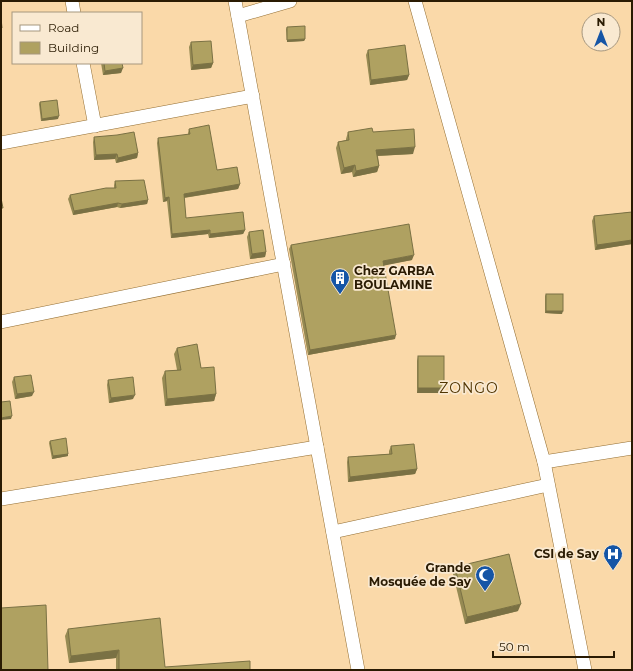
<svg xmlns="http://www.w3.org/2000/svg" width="633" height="671" viewBox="0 0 633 671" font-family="Montserrat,sans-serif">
<rect width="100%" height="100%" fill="#fad9a9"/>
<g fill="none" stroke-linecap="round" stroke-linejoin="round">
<!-- street casing -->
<g stroke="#936e32" stroke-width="14">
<g id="street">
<polyline points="72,1 74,13"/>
<polyline points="235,1 358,670"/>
<polyline points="415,1 544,462 585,670"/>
<polyline points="238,16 290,1"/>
<polyline points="83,63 95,126"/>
<polyline points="1,143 253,96"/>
<polyline points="1,322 284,264"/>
<polyline points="544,462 632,448"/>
<polyline points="1,499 317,447"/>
<polyline points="333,532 548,485"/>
</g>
</g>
<!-- street -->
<use href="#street" stroke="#fff" stroke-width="13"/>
</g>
<!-- wall -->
<g fill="#968a53">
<polygon points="287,27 305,39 304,41 287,42 286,29"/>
<polygon points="191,42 213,63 211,68 191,70 189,47"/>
<polygon points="368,50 409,75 407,80 370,85 366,55"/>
<polygon points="101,63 122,63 121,73 103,75"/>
<polygon points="40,102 58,119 41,121 39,104"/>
<polygon points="189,129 217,170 240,184 238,189 184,198 186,218 245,230 243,234 209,238 208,234 171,238 167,201 163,202 157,143 158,138 188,135 188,133"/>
<polygon points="348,132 373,132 413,154 378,156 379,166 377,172 353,177 352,172 341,174 336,148 338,142 346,140 346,139"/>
<polygon points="94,137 138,153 137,158 116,163 115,159 94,160 93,142"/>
<polygon points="115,181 148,200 147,204 120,208 117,207 73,215 68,199 70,195 114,188 114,185"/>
<polygon points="632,212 632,244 595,250 592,221 594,216"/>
<polygon points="249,232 266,252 265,257 250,259 247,237"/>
<polygon points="291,245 412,260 384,265 395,339 308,355 289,249"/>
<polygon points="546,294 562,314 545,313 545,296"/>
<polygon points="177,348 201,368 216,394 214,401 165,406 162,378 165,371 177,370 174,354"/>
<polygon points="418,356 442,393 417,393 417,361"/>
<polygon points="14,377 32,396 15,399 12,382"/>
<polygon points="108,380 133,399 109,403 107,385"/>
<polygon points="50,441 68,454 68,456 52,459 49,443"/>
<polygon points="391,446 417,469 415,474 348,482 347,462 348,457 389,454 389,451"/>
<polygon points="455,567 518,611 465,624 453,574"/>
<polygon points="68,629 165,667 250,670 116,670 116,658 69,663 65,636"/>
</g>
<!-- shaded-wall -->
<g fill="#7a7144">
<polygon points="305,39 304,41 287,42 287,40"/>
<polygon points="213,63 211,68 191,70 193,65"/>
<polygon points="123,68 121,73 103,75 105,71"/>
<polygon points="409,75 407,80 370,85 371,80"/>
<polygon points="59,116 58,119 41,121 42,119"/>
<polygon points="415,147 413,154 374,156 376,150"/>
<polygon points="138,153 137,158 116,163 118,158"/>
<polygon points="117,154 115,159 94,160 96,155"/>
<polygon points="355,165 352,172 341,174 344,168"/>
<polygon points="379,166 377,172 353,177 356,171"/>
<polygon points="240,184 238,189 182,198 184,194"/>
<polygon points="169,197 167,201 163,202 165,198"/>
<polygon points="148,200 147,204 120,208 122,204"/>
<polygon points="118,203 117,207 73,215 74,211"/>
<polygon points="210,230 208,234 171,238 172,234"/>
<polygon points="245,230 243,234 209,238 210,234"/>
<polygon points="632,240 632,244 595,250 597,245"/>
<polygon points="266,252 265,257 250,259 252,254"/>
<polygon points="414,255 412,260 382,266 383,261"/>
<polygon points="546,311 563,311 562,314 545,313"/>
<polygon points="396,335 395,339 308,355 310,350"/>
<polygon points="418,388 444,388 442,393 417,393"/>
<polygon points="34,392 32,396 15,399 17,394"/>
<polygon points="216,394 214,401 165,406 167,399"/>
<polygon points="135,395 133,399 109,403 111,398"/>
<polygon points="12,416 11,419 1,420 1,418"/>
<polygon points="68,454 68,456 52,459 53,456"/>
<polygon points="417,469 415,474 348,482 350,477"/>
<polygon points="521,604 518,611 465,624 467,617"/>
<polygon points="119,650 116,658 69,663 71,656"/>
</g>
<!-- building -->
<g fill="#afa161" stroke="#7a7144">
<polygon points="1,18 2,28 1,29"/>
<polygon points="305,26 305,39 287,40 287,27"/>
<polygon points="211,41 213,63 193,65 191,42"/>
<polygon points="405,45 409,75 371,80 368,50"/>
<polygon points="104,63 122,63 123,68 105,71"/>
<polygon points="57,100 59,116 42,119 40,102"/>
<polygon points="209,125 217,170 237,167 240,184 184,194 186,218 243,212 245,230 210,234 210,230 172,234 169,197 165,198 158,138 190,134 189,129"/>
<polygon points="372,128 373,132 414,129 415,147 376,150 379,166 356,171 355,165 344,168 338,142 349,140 348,132"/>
<polygon points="134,132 138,153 118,158 117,154 96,155 94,137 117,135"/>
<polygon points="144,180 148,200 122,204 118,203 74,211 70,195 106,188 116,188 115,181"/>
<polygon points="1,198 3,208 1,208"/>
<polygon points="632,212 632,240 597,245 594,216"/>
<polygon points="409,224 414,255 383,261 396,335 310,350 291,245"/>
<polygon points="263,230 266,252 252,254 249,232"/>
<rect x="546" y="294" width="17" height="17"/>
<polygon points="197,344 201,368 214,367 216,394 167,399 165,371 181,370 177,348"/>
<rect x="418" y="356" width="26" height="32"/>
<polygon points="31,375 34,392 17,394 14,377"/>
<polygon points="133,377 135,395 111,398 108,380"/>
<polygon points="10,401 12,416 1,418 1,402"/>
<polygon points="66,438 68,454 53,456 50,441"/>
<polygon points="414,444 417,469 350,477 348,457 392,454 391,446"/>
<polygon points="509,554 521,604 467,617 455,567"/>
<polygon points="46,605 48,670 1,670 1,608"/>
<polygon points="160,618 165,667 250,661 250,670 119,670 119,650 71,656 68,629"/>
</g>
<!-- icons -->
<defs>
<g id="building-pin" transform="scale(1)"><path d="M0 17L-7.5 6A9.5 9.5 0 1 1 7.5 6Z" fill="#1555a6" stroke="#f9e9d1"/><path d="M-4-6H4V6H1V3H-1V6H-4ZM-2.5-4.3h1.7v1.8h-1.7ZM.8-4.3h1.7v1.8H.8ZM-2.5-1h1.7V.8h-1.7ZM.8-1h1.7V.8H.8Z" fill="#fff"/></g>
<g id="hospital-pin" transform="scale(1)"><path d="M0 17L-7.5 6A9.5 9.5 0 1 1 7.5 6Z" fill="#1555a6" stroke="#f9e9d1"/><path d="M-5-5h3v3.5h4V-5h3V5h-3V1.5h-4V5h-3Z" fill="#fff"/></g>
<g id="mosque-pin" transform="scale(1)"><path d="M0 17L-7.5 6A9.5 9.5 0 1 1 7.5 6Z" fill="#1555a6" stroke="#f9e9d1"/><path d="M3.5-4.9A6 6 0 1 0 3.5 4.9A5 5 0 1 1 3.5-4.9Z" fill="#fff"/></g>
</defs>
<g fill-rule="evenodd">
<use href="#building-pin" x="340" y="278"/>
<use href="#hospital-pin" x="613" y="554"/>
<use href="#mosque-pin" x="485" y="575"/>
</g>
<g text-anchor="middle" stroke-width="3.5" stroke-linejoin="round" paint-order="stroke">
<!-- poi labels -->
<g font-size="12" font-weight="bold" fill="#2a1b03" stroke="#f9e9d1" text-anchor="end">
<text x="354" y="275" text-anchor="start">Chez GARBA<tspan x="354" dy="14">BOULAMINE</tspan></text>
<text x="599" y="558">CSI de Say</text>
<text x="471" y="572">Grande<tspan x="471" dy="14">Mosquée de Say</tspan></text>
</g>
<!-- quarter labels -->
<g font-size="14" letter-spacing="1" fill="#503502" stroke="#f9e9d1">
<text x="469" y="393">ZONGO</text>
</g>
</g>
<!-- border -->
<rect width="633" height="671" fill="none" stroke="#2a1b03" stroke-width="4"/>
<!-- legend -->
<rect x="12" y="12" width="130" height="52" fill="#f9e9d1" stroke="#a6977f"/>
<rect x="20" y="25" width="20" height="6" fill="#ffffff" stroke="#a6977f"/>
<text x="48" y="32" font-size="12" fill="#2a1b03">Road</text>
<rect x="20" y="42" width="20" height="12" fill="#afa161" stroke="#a6977f"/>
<text x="48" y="52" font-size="12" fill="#2a1b03">Building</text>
<!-- north arrow -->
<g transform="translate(601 32)"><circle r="19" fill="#f9e9d1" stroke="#a6977f"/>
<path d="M0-3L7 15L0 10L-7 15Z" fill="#1555a6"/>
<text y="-6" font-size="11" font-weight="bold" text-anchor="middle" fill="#2a1b03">N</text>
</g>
<!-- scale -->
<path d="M493 651v6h121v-6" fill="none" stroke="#2a1b03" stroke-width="2"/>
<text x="499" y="651" font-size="12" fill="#2a1b03" stroke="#f9e9d1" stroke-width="3" paint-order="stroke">50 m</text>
</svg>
